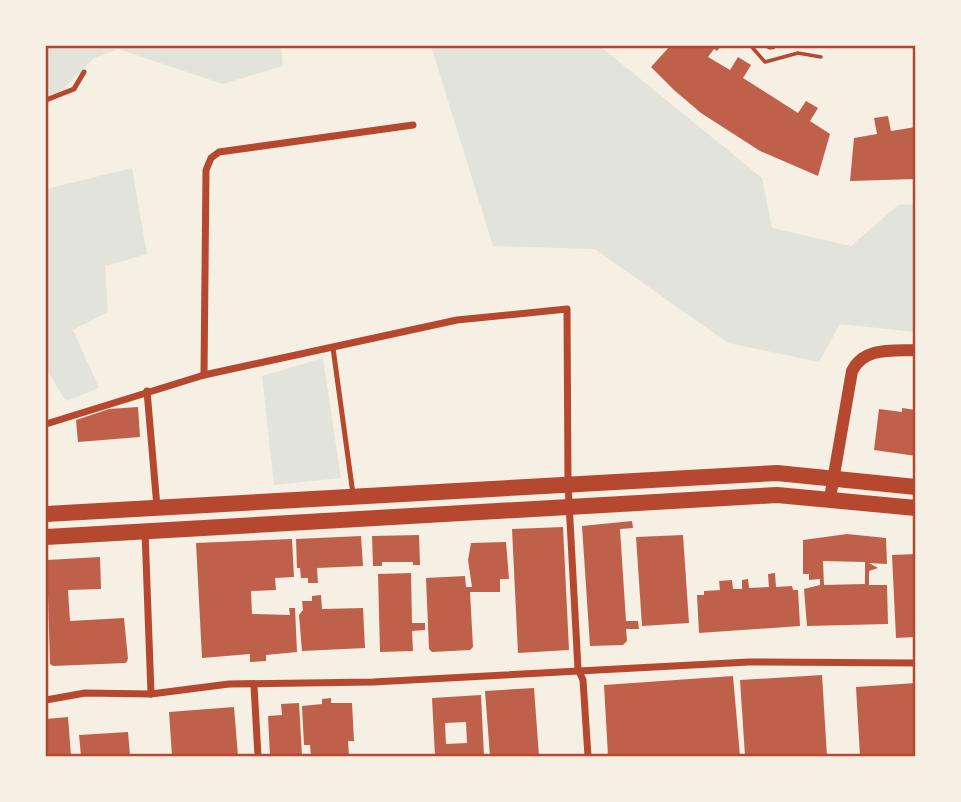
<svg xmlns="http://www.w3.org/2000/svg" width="961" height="802" viewBox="0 0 961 802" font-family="'PT Sans Narrow',sans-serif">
<rect width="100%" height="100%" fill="#f6efe4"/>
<!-- green -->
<g fill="#e2e4dc">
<polygon points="46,46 281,46 283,66 223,84 118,49 94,58 46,106"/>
<polygon points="431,46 600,46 762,178 772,228 851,246 898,205 915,204 915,332 840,324 819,362 728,343 595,249 493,246"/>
<polygon points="132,168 147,254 105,266 108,312 73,330 99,388 66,401 46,369 46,189"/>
<polygon points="323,358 341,478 274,485 262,376"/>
</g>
<!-- building -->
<g fill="#bf614a" fill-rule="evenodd">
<polygon points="670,46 721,46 717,51 714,49 708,57 730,70 738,57 751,65 743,78 798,113 806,101 818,108 810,121 830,134 818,176 760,151 701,113 674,90 651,67"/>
<polygon points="888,116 891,131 916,127 916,179 850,181 854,138 877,134 874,118"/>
<polygon points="138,407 140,437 78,442 76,420 109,409"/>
<polygon points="902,408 916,410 916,456 874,450 879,409 902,412"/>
<polygon points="632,521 633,528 620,529 626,621 638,621 639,629 626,629 627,641 623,645 590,646 582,526"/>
<polygon points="563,527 569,650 518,653 512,529"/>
<path d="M847 534 886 538 887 564 869 563 878 568 869 571V585H887L888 624 807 626 804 589 820 585V579L809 580V574H803V540ZM823 561 865 562V584L824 585Z"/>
<polygon points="419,535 420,565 413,565 413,562 382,562 382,566 373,566 372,536"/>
<polygon points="683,535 689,623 642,626 636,537"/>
<polygon points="361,536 363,566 317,568 318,583 308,583 308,578 301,578 300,568 297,568 296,539"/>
<polygon points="292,539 294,577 275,578 276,590 251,591 252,614 290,615 289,608 295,608 297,652 266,655 266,661 250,662 250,654 202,658 196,543"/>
<polygon points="506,542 509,579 500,579 500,592 470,592 473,647 470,650 432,652 429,649 426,578 465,576 466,587 472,587 468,560 471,543"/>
<polygon points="916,554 916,637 896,638 892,555"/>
<polygon points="100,557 101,589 68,590 70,621 124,618 128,659 126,663 53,666 50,664 47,560"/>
<polygon points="411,573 412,623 425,623 425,630 412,631 413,651 380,652 378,574"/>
<polygon points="775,573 776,587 792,586 793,590 798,590 800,626 699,633 697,595 704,595 704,591 720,590 719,581 732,580 733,589 742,589 742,580 748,579 749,588 769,587 768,574"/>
<polygon points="321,595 322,609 363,608 365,648 302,651 299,615 303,610 302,601 312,601 312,596"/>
<polygon points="822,675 827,756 745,756 740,680"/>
<polygon points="733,676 740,756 608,756 604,685"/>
<polygon points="916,683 916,756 860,756 856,687"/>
<polygon points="534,688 539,756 490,756 485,691"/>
<path d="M481 695 484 756H435L432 698ZM466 722 467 743 446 744 445 723Z"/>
<polygon points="331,698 331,703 352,703 354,741 348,741 349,756 311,756 310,745 304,745 302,706 322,704 322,699"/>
<polygon points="299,703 302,756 270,756 268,716 282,715 281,704"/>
<polygon points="234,707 238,756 172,756 169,712"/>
<polygon points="68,717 71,756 46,756 46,719"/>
<polygon points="128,732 130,756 81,756 79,735"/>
</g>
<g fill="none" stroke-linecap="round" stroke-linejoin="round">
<!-- path -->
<g stroke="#b5482f" stroke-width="3.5">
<polyline points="751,46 765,62 798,53 821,57"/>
<polyline points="858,46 888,46"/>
</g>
<!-- service -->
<g stroke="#b5482f" stroke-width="5">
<polyline points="46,100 74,89 84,72"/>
<polyline points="333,348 353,494"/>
</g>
<!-- minor -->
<g stroke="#b5482f" stroke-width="7">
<polyline points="770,46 772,46"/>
<polyline points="204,375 206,170 211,158 219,152 413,125"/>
<polyline points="147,391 157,507"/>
<polyline points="46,424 204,375 457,320 567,309 568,484 578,669 583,680 588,756"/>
<polyline points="145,531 151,694"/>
<polyline points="254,686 258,756"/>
<polyline points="46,700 85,693 151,694 229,684 373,682 749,662 916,663"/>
</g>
<!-- tertiary -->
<path stroke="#b5482f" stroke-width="12" d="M830 498 852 371C864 347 891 351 916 350"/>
<!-- trunk -->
<g stroke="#b5482f" stroke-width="16">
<polyline points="46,514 777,473 916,487"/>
<polyline points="46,537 777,495 916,508"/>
</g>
</g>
<!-- border -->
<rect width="961" height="802" fill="none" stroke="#f6efe4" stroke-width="94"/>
<rect x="47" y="47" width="867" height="708" fill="none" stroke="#b5482f" stroke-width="2.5"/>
</svg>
